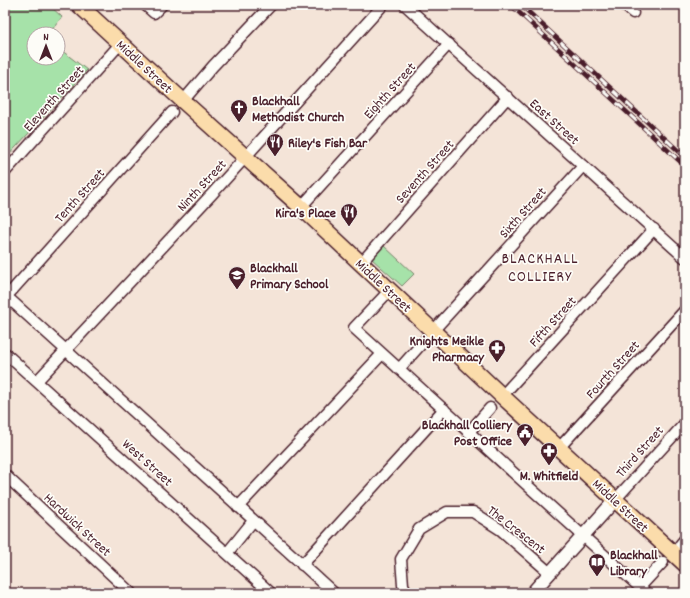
<svg xmlns="http://www.w3.org/2000/svg" width="690" height="598" viewBox="0 0 690 598" font-family="Dekko,sans-serif">
<rect width="100%" height="100%" fill="#f4e4d8"/>
<filter id="ink" filterUnits="userSpaceOnUse"><feTurbulence type="fractalNoise" baseFrequency=".025" numOctaves="2"/><feDisplacementMap in="SourceGraphic" scale="8" xChannelSelector="R" yChannelSelector="G"/><feConvolveMatrix kernelMatrix="1 2 1 2 8 2 1 2 1" color-interpolation-filters="sRGB"/></filter>
<g filter="url(#ink)">
<!-- green -->
<g fill="#a6e2a9" stroke="#78806a">
<polygon points="5,5 49,5 62,17 51,31 52,34 34,34 34,58 58,58 58,45 61,50 87,70 5,159"/>
<polygon points="384,246 414,274 402,286 372,259"/>
</g>
<g fill="none" stroke-linecap="round" stroke-linejoin="round">
<!-- minor casing -->
<g stroke="#4a1f2b" stroke-width="13">
<g id="minor">
<polyline points="145,5 154,13 162,5"/>
<polyline points="405,5 685,258"/>
<polyline points="624,5 633,13"/>
<polyline points="183,101 213,66 271,5"/>
<polyline points="5,172 121,43"/>
<polyline points="301,207 449,44"/>
<polyline points="361,263 508,97"/>
<polyline points="390,290 354,328 646,593"/>
<polyline points="5,295 334,593"/>
<polyline points="7,296 172,112"/>
<polyline points="433,331 583,166"/>
<polyline points="5,353 271,593"/>
<polyline points="399,369 425,340"/>
<polyline points="37,381 212,194 383,5"/>
<polyline points="502,396 654,229"/>
<polyline points="469,432 490,408"/>
<polyline points="559,448 685,310"/>
<polyline points="5,475 131,593"/>
<polyline points="615,500 685,423"/>
<polyline points="238,507 382,354"/>
<polyline points="680,545 685,539"/>
<polyline points="228,552 253,521"/>
<polyline points="302,565 444,409"/>
<polyline points="640,587 663,562"/>
<polyline points="407,593 403,585 401,559 419,529 447,512 473,512 501,530 550,573"/>
</g>
</g>
<!-- tertiary casing -->
<g stroke="#4a1f2b" stroke-width="15">
<polyline id="tertiary" points="532,593 615,500"/>
</g>
<!-- primary casing -->
<g stroke="#4a1f2b" stroke-width="18">
<polyline id="primary" points="79,5 183,101 301,207 502,396 685,564"/>
</g>
<!-- minor -->
<use href="#minor" stroke="#fdfcf7" stroke-width="10"/>
<!-- tertiary -->
<use href="#tertiary" stroke="#fdfcf7" stroke-width="12"/>
<!-- primary -->
<use href="#primary" stroke="#fbdcab" stroke-width="15"/>
<!-- rail casing -->
<g stroke="#4a1f2b" stroke-width="4.5">
<g id="rail">
<polyline points="511,5 685,166"/>
<polyline points="521,5 685,157"/>
</g>
</g>
<!-- rail -->
<use href="#rail" stroke="#fdfcf7" stroke-width="3" stroke-dasharray="9" stroke-linecap="butt"/>
</g>
</g>
<!-- icons -->
<defs>
<g id="church-pin" transform="scale(0.9)"><path d="M0 17L-7.5 6A9.5 9.5 0 1 1 7.5 6Z" fill="#4a1f2b" stroke="#fdfcf7"/><path d="M-1.2-6h2.4v3.5h3.3v2.4h-3.3V6h-2.4V-.1h-3.3v-2.4h3.3Z" fill="#fff"/></g>
<g id="restaurant-pin" transform="scale(0.9)"><path d="M0 17L-7.5 6A9.5 9.5 0 1 1 7.5 6Z" fill="#4a1f2b" stroke="#fdfcf7"/><path d="M-5-6h1v4h1v-4h1v4h1v-4h1v5L-1.5 .5V6h-2V.5L-5-1ZM5-6V6H3V1.5H1.5Q1.5-4 5-6Z" fill="#fff"/></g>
<g id="school-pin" transform="scale(0.9)"><path d="M0 17L-7.5 6A9.5 9.5 0 1 1 7.5 6Z" fill="#4a1f2b" stroke="#fdfcf7"/><path d="M0-5L7-2L0 1L-7-2ZM-4 1L0 2.5L4 1V4Q0 6-4 4Z" fill="#fff"/></g>
<g id="pharmacy-pin" transform="scale(0.9)"><path d="M0 17L-7.5 6A9.5 9.5 0 1 1 7.5 6Z" fill="#4a1f2b" stroke="#fdfcf7"/><path d="M-2-6h4v4h4v4h-4v4h-4v-4h-4v-4h4Z" fill="#fff"/></g>
<g id="civic-pin" transform="scale(0.9)"><path d="M0 17L-7.5 6A9.5 9.5 0 1 1 7.5 6Z" fill="#4a1f2b" stroke="#fdfcf7"/><path d="M-.6-6.5H3V-4.5H.6V-3L4-1V1h2V6H-6V1h2V-1L-.6-3ZM-1.2 2.5V6h2.4V2.5Z" fill="#fff"/></g>
<g id="library-pin" transform="scale(0.9)"><path d="M0 17L-7.5 6A9.5 9.5 0 1 1 7.5 6Z" fill="#4a1f2b" stroke="#fdfcf7"/><path d="M-6-4Q-3-5.5-.7-3.5V5Q-3 3-6 4ZM6-4Q3-5.5 .7-3.5V5Q3 3 6 4Z" fill="#fff"/></g>
</defs>
<g fill-rule="evenodd">
<use href="#church-pin" x="239" y="108"/>
<use href="#restaurant-pin" x="275" y="142"/>
<use href="#restaurant-pin" x="349" y="212"/>
<use href="#school-pin" x="237" y="275"/>
<use href="#pharmacy-pin" x="497" y="348"/>
<use href="#civic-pin" x="525" y="432"/>
<use href="#pharmacy-pin" x="549" y="451"/>
<use href="#library-pin" x="597" y="562"/>
</g>
<g text-anchor="middle" stroke-width="3.5" stroke-linejoin="round" paint-order="stroke">
<!-- street labels -->
<g font-size="14" fill="#4a1f2b" stroke="#fdfcf7">
<text transform="translate(145 66) rotate(43)" y="5">Middle Street</text>
<text transform="translate(389 90) rotate(-48)" y="5">Eighth Street</text>
<text transform="translate(53 98) rotate(-48)" y="5">Eleventh Street</text>
<text transform="translate(555 121) rotate(42)" y="5">East Street</text>
<text transform="translate(424 171) rotate(-48)" y="5">Seventh Street</text>
<text transform="translate(201 185) rotate(-47)" y="5">Ninth Street</text>
<text transform="translate(79 195) rotate(-48)" y="5">Tenth Street</text>
<text transform="translate(522 212) rotate(-48)" y="5">Sixth Street</text>
<text transform="translate(384 285) rotate(43)" y="5">Middle Street</text>
<text transform="translate(552 321) rotate(-48)" y="5">Fifth Street</text>
<text transform="translate(612 369) rotate(-48)" y="5">Fourth Street</text>
<text transform="translate(639 451) rotate(-48)" y="5">Third Street</text>
<text transform="translate(148 462) rotate(42)" y="5">West Street</text>
<text transform="translate(621 505) rotate(43)" y="5">Middle Street</text>
<text transform="translate(78 524) rotate(43)" y="5">Hardwick Street</text>
<text transform="translate(517 529) rotate(38)" y="5">The Crescent</text>
</g>
<!-- poi labels -->
<g font-size="14" font-weight="bold" fill="#4a1f2b" stroke="#fdfcf7" text-anchor="start">
<text x="252" y="105">Blackhall<tspan x="252" dy="16">Methodist Church</tspan></text>
<text x="288" y="147">Riley's Fish Bar</text>
<text x="336" y="217" text-anchor="end">Kira's Place</text>
<text x="250" y="272">Blackhall<tspan x="250" dy="16">Primary School</tspan></text>
<text x="484" y="345" text-anchor="end">Knights Meikle<tspan x="484" dy="16">Pharmacy</tspan></text>
<text x="512" y="429" text-anchor="end">Blackhall Colliery<tspan x="512" dy="16">Post Office</tspan></text>
<text x="549" y="480" text-anchor="middle">M. Whitfield</text>
<text x="610" y="559">Blackhall<tspan x="610" dy="16">Library</tspan></text>
</g>
<!-- quarter labels -->
<g font-size="16" letter-spacing="1" fill="#4a1f2b" stroke="#fdfcf7">
<text x="540" y="263">BLACKHALL<tspan x="540" dy="18">COLLIERY</tspan></text>
</g>
</g>
<!-- margin -->
<rect width="690" height="598" fill="none" stroke="#fdfcf7" stroke-width="20"/>
<rect x="10" y="10" width="670" height="578" fill="none" stroke="#4a1f2b" stroke-width="1.5" filter="url(#ink)"/>
<!-- north arrow -->
<g transform="translate(46 46)"><circle r="19" fill="#fdfcf7" stroke="#b5a4a5"/>
<path d="M0-3L7 15L0 10L-7 15Z" fill="#4a1f2b"/>
<text y="-6" font-size="11" font-weight="bold" text-anchor="middle" fill="#4a1f2b">N</text>
</g>
</svg>
